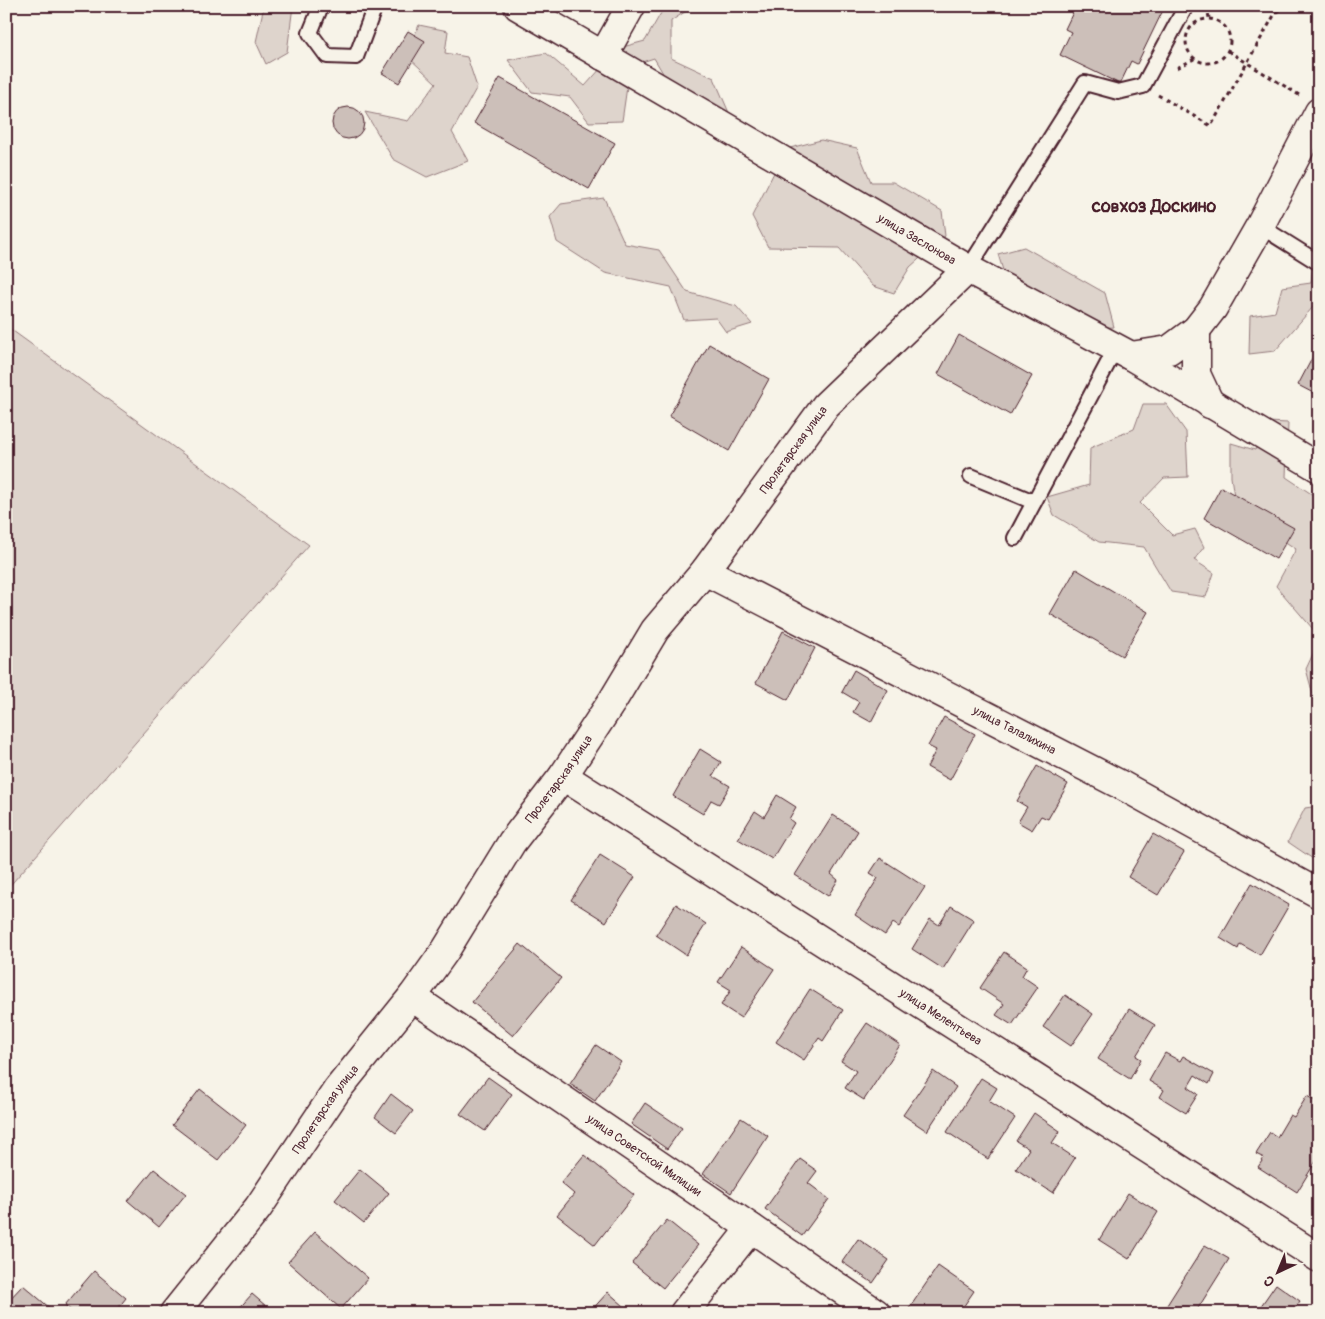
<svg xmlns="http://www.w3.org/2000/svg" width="1325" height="1319" viewBox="0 0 1325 1319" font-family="Pangolin,sans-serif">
<rect width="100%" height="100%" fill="#f7f3e8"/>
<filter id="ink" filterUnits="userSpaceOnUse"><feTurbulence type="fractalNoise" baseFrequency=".02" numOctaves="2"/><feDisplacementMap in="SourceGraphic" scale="10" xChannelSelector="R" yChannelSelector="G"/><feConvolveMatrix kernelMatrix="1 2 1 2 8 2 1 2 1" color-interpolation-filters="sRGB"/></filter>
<g filter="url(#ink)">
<!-- green -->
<g fill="#ded4cc" stroke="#947a7c">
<polygon points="264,6 293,6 287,52 266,64 256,42"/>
<polygon points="665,6 694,6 671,21 671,58 714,78 730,115 680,102 654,58 630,66 622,121 589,122 570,97 532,92 508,60 546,53 585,86 619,48 645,41"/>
<polygon points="419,25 448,31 445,53 467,57 477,87 452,132 468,161 427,177 393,159 365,112 408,121 436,83 406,55"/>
<polygon points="821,140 857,148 871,182 893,182 942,211 945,236 910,267 894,293 873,286 839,248 768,247 752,216 786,149"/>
<polygon points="604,198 625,244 659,250 687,292 736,306 752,324 726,332 716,318 684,320 671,287 605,273 557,242 550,217 561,204"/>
<polygon points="1319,200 1319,300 1275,351 1249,354 1250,316 1275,312 1282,287 1311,283"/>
<polygon points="1024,247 1105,293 1114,327 1078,329 1006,280 998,254"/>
<polygon points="6,326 309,545 6,890"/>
<polygon points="1143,404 1166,404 1186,432 1188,477 1164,478 1140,503 1172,535 1195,529 1204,547 1194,560 1214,573 1206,597 1171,592 1144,547 1099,542 1054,515 1047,497 1089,485 1090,448 1134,429"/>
<polygon points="1268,422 1288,423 1286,477 1319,499 1319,636 1276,586 1296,549 1236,509 1231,477 1231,443 1255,450"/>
<polygon points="1319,641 1319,703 1315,702 1306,669"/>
<polygon points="1319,806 1319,863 1288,842 1305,808"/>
</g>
<!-- building -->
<g fill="#ccbfb9" stroke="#4a1f2b">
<polygon points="1076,6 1165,6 1137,64 1131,61 1120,84 1060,55 1071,32 1065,29"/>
<polygon points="408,31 425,41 399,83 382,73"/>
<polygon points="500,78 615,143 589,189 474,123"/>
<circle cx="348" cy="123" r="16"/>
<polygon points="959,335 1032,376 1010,415 938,374"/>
<polygon points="709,344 769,379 729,451 669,416"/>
<polygon points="1319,345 1319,396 1298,385"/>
<polygon points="1221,487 1294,528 1276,559 1204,518"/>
<polygon points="1076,569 1148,612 1122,656 1050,614"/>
<polygon points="783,631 815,648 788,700 756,683"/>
<polygon points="854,670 888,690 871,722 853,712 859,702 842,692"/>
<polygon points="944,717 975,734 950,780 927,767 936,750 928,746"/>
<polygon points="700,749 721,762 713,776 730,786 719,804 711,800 703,814 673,796"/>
<polygon points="1037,766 1068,784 1048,819 1041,816 1032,830 1018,822 1027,807 1017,801"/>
<polygon points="777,795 796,807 789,819 794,823 772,859 738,839 755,811 764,817"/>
<polygon points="833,815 858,831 831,874 838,880 828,896 795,875"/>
<polygon points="1153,834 1184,852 1158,895 1128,877"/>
<polygon points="600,855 635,877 606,922 571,900"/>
<polygon points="880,858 925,887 899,927 893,923 885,935 855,915 878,878 870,873"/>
<polygon points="1252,883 1289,905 1260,955 1240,944 1238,949 1220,938"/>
<polygon points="676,904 706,924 686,955 656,935"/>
<polygon points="951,906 974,920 943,969 912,949 930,919 939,925"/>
<polygon points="520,944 561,978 513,1036 472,1002"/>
<polygon points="741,947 774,969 741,1018 721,1005 731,990 718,982"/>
<polygon points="1004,952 1027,967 1022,976 1038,987 1012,1025 996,1015 1004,1004 980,988"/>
<polygon points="810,989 843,1010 823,1041 819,1038 804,1060 776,1042"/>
<polygon points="1065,995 1093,1014 1071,1046 1043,1027"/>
<polygon points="1129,1009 1155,1025 1136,1056 1141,1059 1130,1079 1098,1059"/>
<polygon points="867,1023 900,1045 864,1100 845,1088 856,1071 841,1061"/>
<polygon points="596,1045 621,1062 595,1101 570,1084"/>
<polygon points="1165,1053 1180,1061 1183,1056 1214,1074 1209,1084 1195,1075 1188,1087 1198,1094 1186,1113 1160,1097 1164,1090 1149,1081"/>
<polygon points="933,1071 956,1087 927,1131 903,1115"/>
<polygon points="488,1077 512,1094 485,1131 460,1114"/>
<polygon points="981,1078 997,1088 989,1101 1015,1118 988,1159 947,1132"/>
<polygon points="200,1089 246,1125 218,1160 172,1125"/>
<polygon points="391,1094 413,1111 396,1133 375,1117"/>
<polygon points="1307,1096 1319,1103 1319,1114 1311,1127 1319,1132 1319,1156 1297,1192 1258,1167 1264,1158 1256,1154 1270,1132 1277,1137 1290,1115 1294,1117"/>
<polygon points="645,1103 682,1128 667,1149 631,1124"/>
<polygon points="1034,1113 1060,1131 1052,1143 1075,1158 1053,1193 1016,1169 1029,1149 1016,1141"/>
<polygon points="741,1118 768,1136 731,1193 703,1174"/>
<polygon points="584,1155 634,1195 595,1245 557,1215 574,1194 561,1183"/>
<polygon points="800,1159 817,1171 808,1183 829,1199 802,1236 765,1209"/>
<polygon points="154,1169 186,1194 159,1227 128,1201"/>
<polygon points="360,1169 389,1193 364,1223 335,1200"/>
<polygon points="1128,1193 1158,1212 1129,1259 1099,1240"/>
<polygon points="667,1220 698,1245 663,1288 632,1263"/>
<polygon points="315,1232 368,1278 341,1309 288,1262"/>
<polygon points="858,1239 889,1260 873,1283 842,1262"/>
<polygon points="1205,1245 1229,1259 1195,1313 1178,1313 1167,1305"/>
<polygon points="938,1266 974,1291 959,1313 911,1313 908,1310"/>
<polygon points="94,1271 126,1298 114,1313 74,1313 65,1305"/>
<polygon points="1276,1284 1300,1301 1292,1313 1256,1313"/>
<polygon points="23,1285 51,1309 48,1313 6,1313 6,1303"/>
<polygon points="608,1292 632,1313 589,1313"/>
<polygon points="252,1294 274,1313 235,1313"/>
</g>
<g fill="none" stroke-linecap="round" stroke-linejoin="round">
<!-- service casing -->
<g stroke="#4a1f2b" stroke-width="18">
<g id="service">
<polyline points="321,6 310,33 327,56 356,57 375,6"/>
<polyline points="1260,226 1319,263"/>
<polyline points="968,269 1085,83 1118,92 1143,86 1186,6"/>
<polyline points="971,476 1034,502"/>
<polyline points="1015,538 1116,348"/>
</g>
</g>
<!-- minor casing -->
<g stroke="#4a1f2b" stroke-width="31">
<g id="minor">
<path id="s1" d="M518 6 968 269 1131 356 1319 468"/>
<polyline points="603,56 631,6"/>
<polyline points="1196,330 1196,374 1210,404"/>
<polyline points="1131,356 1169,350 1196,330 1213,308 1260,226 1319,112"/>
<path id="s2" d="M705 571 1123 786 1319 894"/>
<path id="s3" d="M563 776 1319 1258"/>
<path id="s4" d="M412 997 876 1313"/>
<path id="s5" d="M174 1313 258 1208 337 1090 412 997 445 951 512 842 563 776 613 700 655 630 705 571 826 405 968 269"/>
<polyline points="684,1313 751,1228"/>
</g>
</g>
<!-- path -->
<g stroke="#4a1f2b" stroke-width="3" stroke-dasharray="4 4" stroke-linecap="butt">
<polyline points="1207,6 1209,18"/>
<polyline points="1276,12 1286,6"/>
<circle cx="1208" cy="41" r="22"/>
<polyline points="1228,51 1299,95"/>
<polyline points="1177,68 1194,59"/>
<polyline points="1158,95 1211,126 1276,12 1265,6"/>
</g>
<!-- service -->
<use href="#service" stroke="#f7f3e8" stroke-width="14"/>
<!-- minor -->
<use href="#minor" stroke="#f7f3e8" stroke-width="28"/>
</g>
</g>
<g text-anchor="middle" stroke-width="5" stroke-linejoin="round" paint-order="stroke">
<!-- street labels -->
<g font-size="12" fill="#4a1f2b" stroke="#f7f3e8">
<text dy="4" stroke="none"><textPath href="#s1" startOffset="462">улица Заслонова</textPath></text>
<text dy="4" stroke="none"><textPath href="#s5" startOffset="1064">Пролетарская улица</textPath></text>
<text dy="4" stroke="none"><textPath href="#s2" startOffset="348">улица Талалихина</textPath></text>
<text dy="4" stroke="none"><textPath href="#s5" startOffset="659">Пролетарская улица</textPath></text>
<text dy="4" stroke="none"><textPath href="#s3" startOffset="448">улица Мелентьева</textPath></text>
<text dy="4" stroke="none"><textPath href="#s5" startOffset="254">Пролетарская улица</textPath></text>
<text dy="4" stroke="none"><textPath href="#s4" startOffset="281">улица Советской Милиции</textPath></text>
</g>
<!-- district labels -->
<g font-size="18" font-weight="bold" fill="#4a1f2b" stroke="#f7f3e8">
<text x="1154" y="212">совхоз Доскино</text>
</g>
</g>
<!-- margin -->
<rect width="1325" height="1319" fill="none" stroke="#f7f3e8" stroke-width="25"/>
<rect x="12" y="12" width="1300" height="1294" fill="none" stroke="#4a1f2b" stroke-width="2" filter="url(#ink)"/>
<!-- north arrow -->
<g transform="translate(1278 1272) rotate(224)" stroke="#f7f3e8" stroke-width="4" paint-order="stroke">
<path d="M0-4L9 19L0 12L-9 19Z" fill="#4a1f2b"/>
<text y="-8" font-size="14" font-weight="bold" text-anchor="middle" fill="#4a1f2b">С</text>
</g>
</svg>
